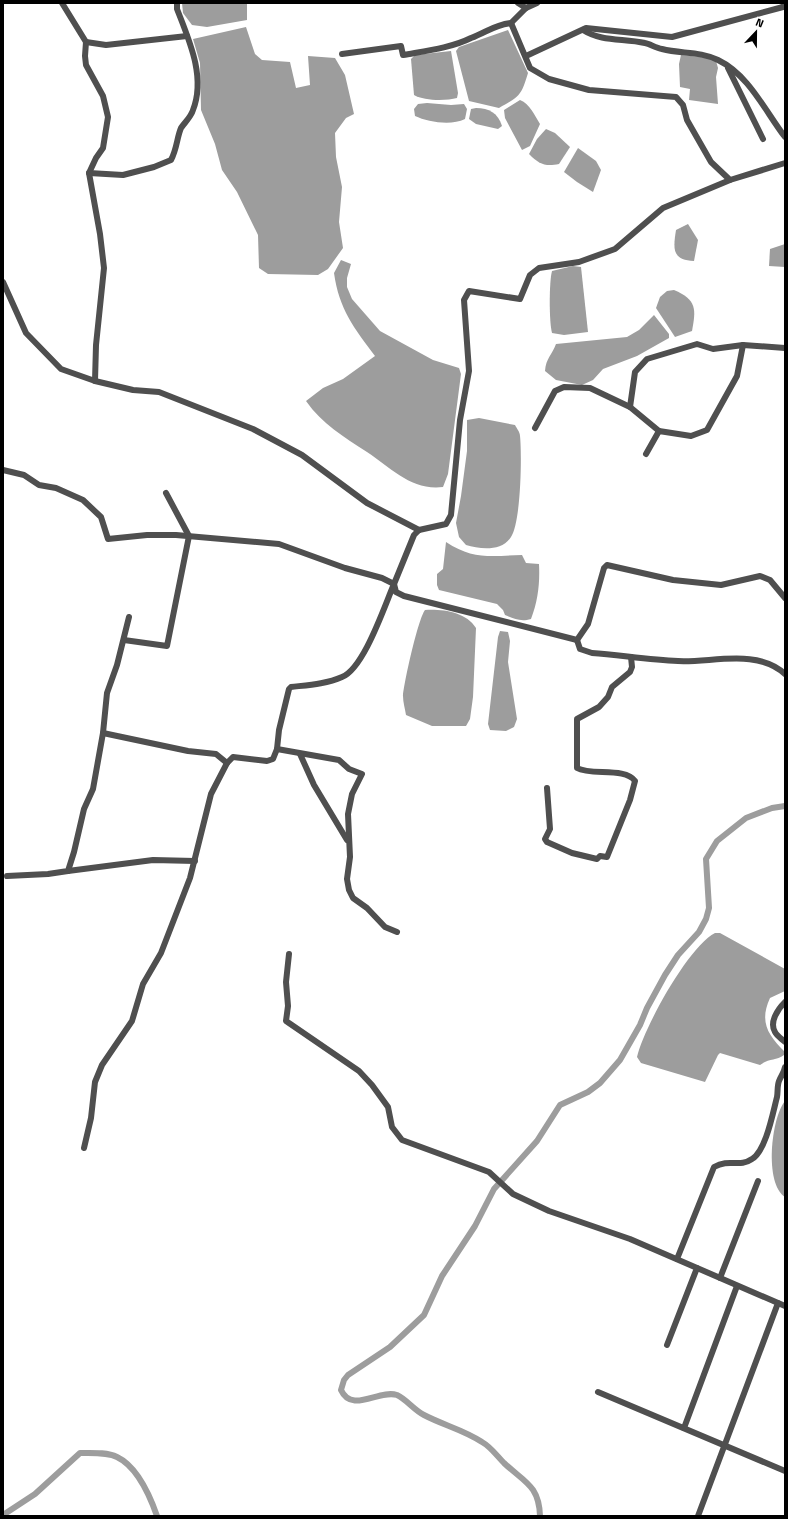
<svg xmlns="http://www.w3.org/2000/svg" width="788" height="1519" viewBox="0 0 788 1519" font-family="'Titillium Web',sans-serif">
<rect width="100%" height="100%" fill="#fff"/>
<!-- water -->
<g fill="#9d9d9d">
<polygon points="182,3 247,3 247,20 207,27 192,25 183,13"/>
<polygon points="246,27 255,54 262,60 290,62 296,88 310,85 308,56 335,58 345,75 354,114 346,118 335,133 336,157 342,187 339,222 343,248 328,269 318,275 268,274 259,268 258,235 237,192 222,170 215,144 201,110 200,63 193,39"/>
<path d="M508 30 528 73C521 96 520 96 499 108L469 101 456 51 459 47Z"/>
<path d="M451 51 458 93 457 98C446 101 424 101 414 95L411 59 415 55Z"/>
<polygon points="681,55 710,58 716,61 718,68 716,77 718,104 689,100 690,89 680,87 679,64"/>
<path d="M520 100C530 104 535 116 540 124L530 146 522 150 505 118 504 110Z"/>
<path d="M427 103 451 105 464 104 467 109 465 119C451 126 428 122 415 116L414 109 418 104Z"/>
<path d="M476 108C489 108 498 113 502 126L498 129 476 124 469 119 471 109Z"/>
<path d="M546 129 555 133 570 147 559 164C545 167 539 164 529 154L537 139Z"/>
<polygon points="578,148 596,161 601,170 593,192 577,182 564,172"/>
<path d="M688 224 698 240 694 261C672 260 673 249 676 230Z"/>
<polygon points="785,244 785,267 769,266 770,249"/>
<path d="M341 260 351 264 347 278V287L352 299 380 331 433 360 459 368 461 374 448 474 443 487C412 491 391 468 367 452 344 437 322 424 306 401L323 388 343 379 375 356C354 328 339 309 334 273Z"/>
<path d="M573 266 581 267 588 332 564 335 552 333C549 322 549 282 552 271Z"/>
<path d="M674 290C697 300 696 309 692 331L675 337 656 308 660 297 667 291Z"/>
<path d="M654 315 669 334V338L637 356 603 369 593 380 582 385 556 380 545 371C546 358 552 355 556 344L627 337 639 330Z"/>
<path d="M479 418 515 425C517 429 520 432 520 436 522 455 521 522 511 537 501 552 480 549 466 545L459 537 456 523 461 496 467 451V420Z"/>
<path d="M446 542C473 560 491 556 522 555L526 563 539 564C540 583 538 601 531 619 521 622 514 619 505 615L503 610 497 604 439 590 437 585V574L443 569Z"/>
<path d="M425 610C443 609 466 612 476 628L473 697 470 719 466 726H432L406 715C405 709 403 702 403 696 404 683 418 619 425 610Z"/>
<polygon points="500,631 508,632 510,641 508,662 517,719 514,727 506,731 490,730 488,724 498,637"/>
<path d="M715 933H720L785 969V991L770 998C759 1022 768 1035 785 1052L784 1055C776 1061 769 1058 760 1065L720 1053 718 1055 705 1082 641 1063 637 1057C644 1027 689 946 715 933Z"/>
<path d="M785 1101V1197C764 1184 771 1118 785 1101Z"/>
</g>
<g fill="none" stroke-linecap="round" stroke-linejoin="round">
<!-- canal -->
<g stroke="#9d9d9d" stroke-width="6">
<path d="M3 1515 35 1494 80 1453C92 1453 107 1452 117 1457 138 1467 150 1496 157 1516"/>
<path d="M540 1516C539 1485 524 1482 504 1463 497 1456 491 1447 482 1442 464 1430 443 1425 424 1415 414 1410 406 1399 397 1395 379 1389 352 1414 341 1390L344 1380 348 1375 390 1347 424 1315 442 1276 475 1226 494 1189 537 1141 560 1105 588 1092 600 1083 620 1060 640 1025 647 1008 665 975 678 955 699 932 706 919 709 908 706 859 717 841 746 818 772 808 785 806"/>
</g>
<!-- minor -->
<g stroke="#4f4f4f" stroke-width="6">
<polyline points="62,3 86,42 106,45 187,36"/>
<polyline points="518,3 526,8"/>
<polyline points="511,23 530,68 549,79 589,90 676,97 683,105 687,120 711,162 730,180 785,163"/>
<path d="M583 30C602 42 623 38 645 43 650 44 656 48 662 49 681 54 700 51 718 60 749 75 765 111 785 137"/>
<polyline points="86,42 85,56 86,65 103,96 108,117 103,148 96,158 89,173 100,234 104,268 96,345 95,381"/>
<path d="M342 54 401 46 403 55C425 51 451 48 471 38 487 32 494 25 511 23L526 8 537 3"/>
<polyline points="526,56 586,28 672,37 783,7 784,3"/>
<polyline points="728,68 763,139"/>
<path d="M89 173 123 175 154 167 171 160C177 149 177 137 181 128 185 122 191 117 193 110 206 77 189 40 177 9V3"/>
<polyline points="3,282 26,333 61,369 95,381 133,390 159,392 253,429 302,455 367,503 419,530"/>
<polyline points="630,407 635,372 647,359 697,344 713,349 743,345"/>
<polyline points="535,428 555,391 564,387 590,388 630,407 659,431"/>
<polyline points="646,454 659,431 691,436 707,430 737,376 743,345 785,348"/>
<polyline points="3,470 24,475 39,485 56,488 83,500 101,517 108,539 147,535 176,535 279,544 345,568 382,578 394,584 414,535 419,530 446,524 451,515 460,420 469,371 464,300 469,291 520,299 530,275 539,268 579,262 615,249 663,208 730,180"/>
<polyline points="124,640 167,646 189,536 166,493"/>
<path d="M577 640 580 649 592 653C620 655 649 660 678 661 711 663 757 648 785 674"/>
<polyline points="103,733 188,751 216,754 227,763"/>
<polyline points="277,749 339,760 349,769 362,774 352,794 348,814 350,857 347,879 349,890 353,898 367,908 385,927 397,932"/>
<polyline points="300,754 314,785 347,840"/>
<path d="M547 788 550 829 545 839 547 842 572 853 597 859 600 856 607 857 630 800 635 781C625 767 591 776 577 768V719L599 707 608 697 612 687 630 672 632 667 631 657"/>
<polyline points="68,871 153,860 195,861"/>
<polyline points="7,876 48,874 68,871 74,852 84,809 93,789 103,733 107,693 117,665 129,617"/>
<polyline points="289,954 286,982 288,1006 286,1021 359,1071 372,1085 388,1107 392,1127 402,1140 489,1172 513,1194 549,1211 630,1239 785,1306"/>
<path d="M785 1002C778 1009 769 1022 775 1032 777 1036 782 1039 785 1042"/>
<path d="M84 1148 91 1118 95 1082 102 1065 132 1021 143 984 161 953 190 878 211 794 227 763 233 757 267 761 273 759 277 749 279 730 289 689 291 687C308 685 326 684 342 677 364 668 384 607 394 584L396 592 404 596 577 640 588 624 604 568 607 565 673 580 721 585 760 576 770 580 785 598"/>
<path d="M677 1259 714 1167C730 1158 739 1168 752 1159 766 1151 773 1112 777 1097 778 1092 777 1086 779 1081 781 1076 784 1073 785 1067"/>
<polyline points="720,1278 758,1181"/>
<polyline points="667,1345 697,1268"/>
<polyline points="598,1392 785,1471"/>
<polyline points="684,1428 737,1286"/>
<polyline points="698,1516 778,1303"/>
</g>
</g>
<!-- border -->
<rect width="788" height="1519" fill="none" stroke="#000000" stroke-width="8"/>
<!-- north arrow -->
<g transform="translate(756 32) rotate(22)" stroke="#ffffff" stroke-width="3" paint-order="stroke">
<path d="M0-3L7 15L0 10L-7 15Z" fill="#000000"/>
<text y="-6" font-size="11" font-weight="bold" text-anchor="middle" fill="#000000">N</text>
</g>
</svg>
